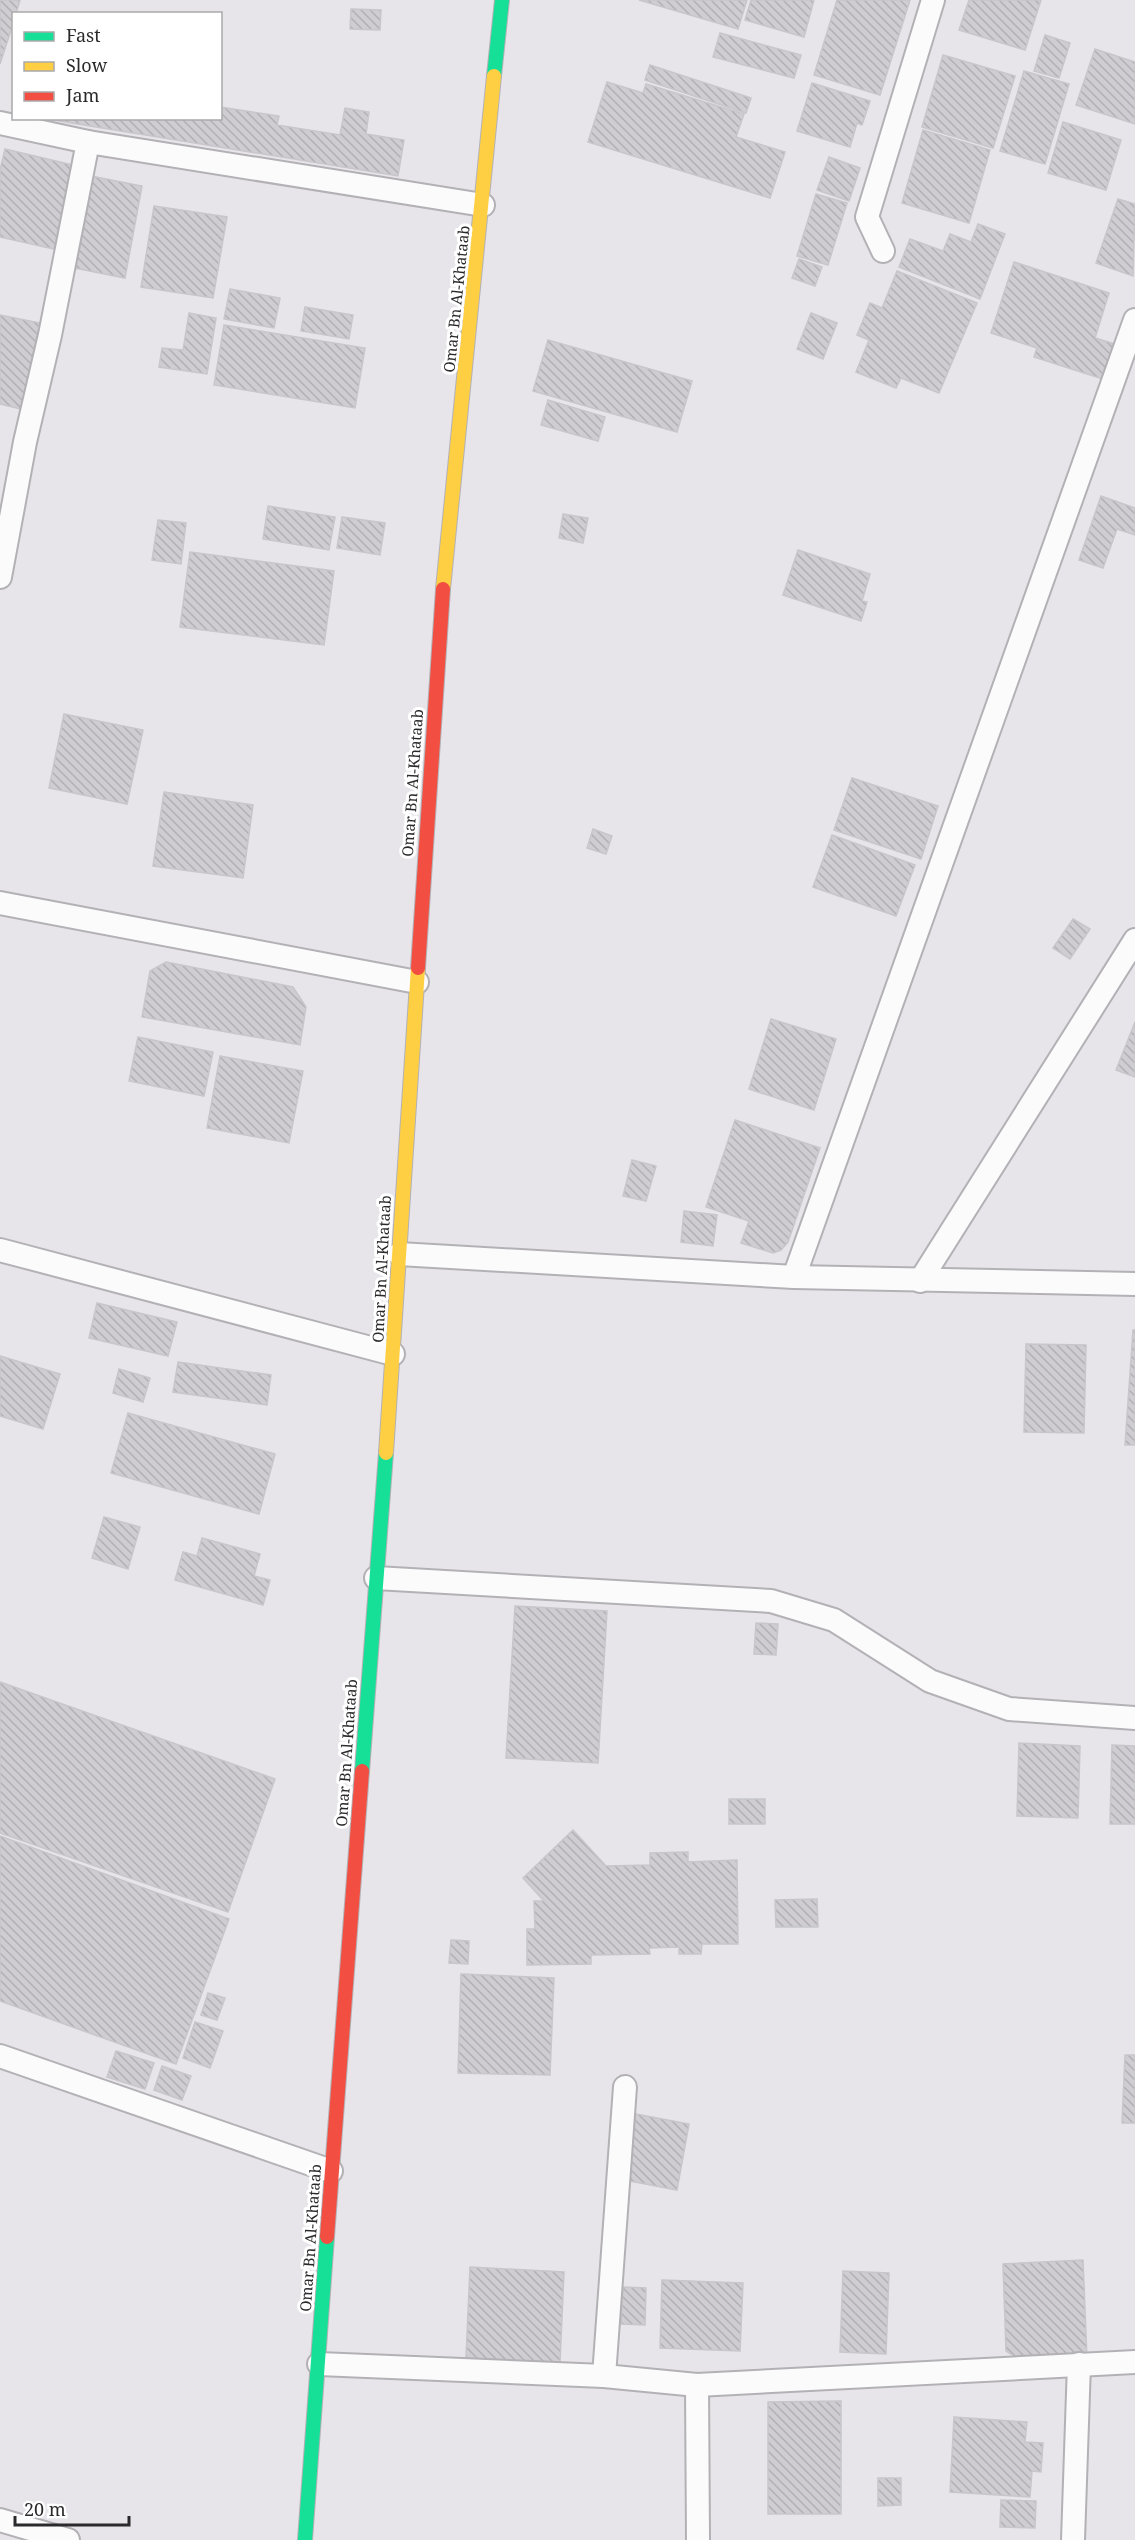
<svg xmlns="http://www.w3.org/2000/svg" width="1135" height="2540" viewBox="0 0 1135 2540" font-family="'Noto Serif',serif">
<defs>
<pattern id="building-back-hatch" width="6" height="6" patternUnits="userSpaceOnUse" patternTransform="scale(1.5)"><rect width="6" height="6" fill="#cfcdd1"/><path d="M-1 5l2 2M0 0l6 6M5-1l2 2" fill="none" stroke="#b2b0b4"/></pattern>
</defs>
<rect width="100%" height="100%" fill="#e7e5e9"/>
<!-- building -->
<g fill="url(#building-back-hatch)" stroke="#c8c6ca" stroke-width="1.5">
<polygon points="0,0 20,0 16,14 14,14 14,21 0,64"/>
<polygon points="639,0 747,0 738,29"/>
<polygon points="751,0 814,0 804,37 745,20"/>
<polygon points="837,0 910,0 880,95 814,75"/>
<polygon points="969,0 1041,0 1025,50 959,30"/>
<polygon points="351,9 381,10 380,30 350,29"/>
<polygon points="720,33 801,55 794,78 713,57"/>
<polygon points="1045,35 1070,43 1059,78 1034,71"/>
<polygon points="1095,49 1135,62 1135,124 1076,105"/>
<polygon points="943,55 1015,76 993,148 922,127"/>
<polygon points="650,65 751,98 746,113 645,80"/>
<polygon points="1024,71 1069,84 1045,164 1000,151"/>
<polygon points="607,82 643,93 646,84 744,114 736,137 785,152 770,198 588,142"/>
<polygon points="812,83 870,101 862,125 857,123 850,147 797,131"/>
<polygon points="220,107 279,116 277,125 340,135 345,108 369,112 366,134 404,140 398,176 41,118 220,118"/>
<polygon points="1063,122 1121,140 1106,190 1048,173"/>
<polygon points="923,130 990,150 969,223 902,203"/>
<polygon points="5,149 73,165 54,249 0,237 0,170"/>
<polygon points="829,157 860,168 849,201 817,190"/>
<polygon points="91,176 142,186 125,278 74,268"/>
<polygon points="816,194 847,203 828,265 797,256"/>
<polygon points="1118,199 1135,204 1133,276 1096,263"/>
<polygon points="154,206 227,217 213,298 141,287"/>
<polygon points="978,224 1005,234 980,299 899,267 910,239 943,251 950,234 971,242"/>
<polygon points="799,259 822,267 815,286 792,278"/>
<polygon points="1014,262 1109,293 1095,338 1115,344 1103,379 1034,357 1037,348 991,333"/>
<polygon points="897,271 977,303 939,393 901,378 896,388 856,372 869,340 857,335 870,303 882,308"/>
<polygon points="230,289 280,298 274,328 224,319"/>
<polygon points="305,307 353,315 349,339 301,331"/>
<polygon points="189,313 216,318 207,374 159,367 162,348 183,350"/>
<polygon points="811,313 837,323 823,359 797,349"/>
<polygon points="0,315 40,323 21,409 0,404"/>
<polygon points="224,325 365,348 355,408 214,385"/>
<polygon points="548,340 692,381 677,432 533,391"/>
<polygon points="548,400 605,417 598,441 541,425"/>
<polygon points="1101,496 1135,508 1135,535 1117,529 1103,568 1079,560"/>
<polygon points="268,506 335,517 329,550 263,539"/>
<polygon points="563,514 588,518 583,543 559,538"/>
<polygon points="342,517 385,523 380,555 337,548"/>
<polygon points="158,520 186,523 181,564 152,560"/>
<polygon points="798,550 870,574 862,601 867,602 861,621 783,595"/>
<polygon points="190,552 334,571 324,645 180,627"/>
<polygon points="64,714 143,730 127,804 49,788"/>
<polygon points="852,778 938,806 921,859 834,830"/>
<polygon points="164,792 253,805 243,878 153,866"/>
<polygon points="593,829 612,836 606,854 587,848"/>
<polygon points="832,835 915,865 896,916 813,887"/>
<polygon points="1073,919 1090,929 1070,959 1053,948"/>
<polygon points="166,962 293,987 306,1007 300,1045 142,1017 150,971"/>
<polygon points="771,1019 836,1039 814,1110 749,1089"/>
<polygon points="1135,1022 1135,1077 1116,1070"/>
<polygon points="138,1037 213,1052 204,1096 129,1081"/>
<polygon points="220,1056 303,1071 289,1143 207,1128"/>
<polygon points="735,1120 820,1148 788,1242 781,1250 773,1253 741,1243 749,1221 706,1207"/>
<polygon points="632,1160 656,1166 646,1201 623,1196"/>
<polygon points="684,1211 717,1215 713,1246 681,1242"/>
<polygon points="97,1303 177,1322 168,1356 89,1338"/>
<polygon points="1133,1330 1135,1330 1135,1445 1125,1445"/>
<polygon points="1026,1344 1086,1345 1084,1433 1024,1432"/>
<polygon points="0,1356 60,1374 43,1429 0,1416"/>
<polygon points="178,1362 271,1375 267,1405 173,1392"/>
<polygon points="119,1369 150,1378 143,1402 113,1393"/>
<polygon points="128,1413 275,1454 259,1514 111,1473"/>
<polygon points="104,1517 140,1527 128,1569 92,1558"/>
<polygon points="202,1538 260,1554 254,1576 270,1580 263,1605 175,1580 183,1552 197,1556"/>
<polygon points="515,1606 607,1611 598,1763 506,1758"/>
<polygon points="756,1623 778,1624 776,1655 754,1654"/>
<polygon points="0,1682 275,1779 228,1912 0,1833"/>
<polygon points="1019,1743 1080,1746 1078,1818 1017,1816"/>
<polygon points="1112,1745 1135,1746 1135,1824 1110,1824"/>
<rect x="729" y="1799" width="36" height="25"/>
<polygon points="573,1830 606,1866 650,1865 650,1853 688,1852 688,1862 737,1860 738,1944 702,1944 701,1954 679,1954 679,1947 649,1948 650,1954 591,1955 591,1964 527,1965 527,1929 535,1929 534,1901 544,1901 523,1878"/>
<polygon points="0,1836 229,1919 176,2064 0,2001"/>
<polygon points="817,1899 818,1927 776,1927 775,1900"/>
<polygon points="451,1940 469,1941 468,1964 449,1963"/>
<polygon points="461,1974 554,1978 550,2075 458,2073"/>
<polygon points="208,1993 225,1998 217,2020 201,2015"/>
<polygon points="195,2022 223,2031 210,2068 183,2058"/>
<polygon points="116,2051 154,2063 145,2089 107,2077"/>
<polygon points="1125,2055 1135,2055 1135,2123 1122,2123"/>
<polygon points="162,2066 191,2076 182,2100 154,2090"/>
<polygon points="636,2114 689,2124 677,2190 624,2180"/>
<polygon points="1083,2260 1087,2359 1024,2362 1006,2351 1003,2264"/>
<polygon points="470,2267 564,2272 560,2363 466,2358"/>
<polygon points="843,2271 889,2273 886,2354 840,2352"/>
<polygon points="662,2280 743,2283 740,2351 660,2348"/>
<polygon points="623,2287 646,2288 645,2325 621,2324"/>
<polygon points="841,2401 841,2514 768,2514 768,2402"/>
<polygon points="954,2417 1027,2422 1025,2442 1043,2443 1041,2472 1032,2471 1030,2497 950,2492"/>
<polygon points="878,2478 901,2478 901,2505 878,2506"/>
<polygon points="1001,2500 1036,2501 1035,2528 1000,2527"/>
</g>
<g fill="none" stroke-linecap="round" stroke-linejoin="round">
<!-- lane casing -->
<g stroke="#b3b1b5" stroke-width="26">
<g id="lane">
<polyline points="0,123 88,142 483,205"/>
<polyline points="883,251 867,217 933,0"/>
<polyline points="0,577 25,442 50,335 88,142"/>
<polyline points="0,903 417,982"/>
<polyline points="0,1250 393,1354"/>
<polyline points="399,1254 794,1277 1135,1284"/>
<polyline points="794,1277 1135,320"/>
<polyline points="920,1281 1135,940"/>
<polyline points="376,1578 771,1601 834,1620 930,1681 1009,1709 1135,1718"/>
<polyline points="0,2056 331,2171"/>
<polyline points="319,2364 604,2376 697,2385 1135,2362"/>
<polyline points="604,2376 625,2087"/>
<polyline points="697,2385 698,2540"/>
<polyline points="0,2520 68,2540"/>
<polyline points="1073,2540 1079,2364"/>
</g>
</g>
<!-- fast casing -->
<g stroke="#b3b1b5" stroke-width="16">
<g id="fast">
<polyline points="494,76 502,0"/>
<polyline points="362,1771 386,1453"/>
<polyline points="305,2540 327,2237"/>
</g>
</g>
<!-- slow casing -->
<g stroke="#b3b1b5" stroke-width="16">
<g id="slow">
<polyline points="443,589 494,76"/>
<polyline points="386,1453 418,968"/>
</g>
</g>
<!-- jam casing -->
<g stroke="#b3b1b5" stroke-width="16">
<g id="jam">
<polyline points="418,968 443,589"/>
<polyline points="327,2237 362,1771"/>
</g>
</g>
<!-- lane -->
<use href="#lane" stroke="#fbfbfc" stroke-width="22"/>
<!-- fast -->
<use href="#fast" stroke="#16e098" stroke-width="14"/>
<!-- slow -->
<use href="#slow" stroke="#ffcf43" stroke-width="14"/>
<!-- jam -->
<use href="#jam" stroke="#f24e42" stroke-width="14"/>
</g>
<g text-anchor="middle" stroke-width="6" stroke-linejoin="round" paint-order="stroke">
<!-- street labels -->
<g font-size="15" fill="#2a292b" stroke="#fff">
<text transform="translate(457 299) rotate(-84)" y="5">Omar Bn Al-Khataab</text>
<text transform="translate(413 783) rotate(-86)" y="5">Omar Bn Al-Khataab</text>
<text transform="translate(382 1269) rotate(-87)" y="5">Omar Bn Al-Khataab</text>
<text transform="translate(347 1753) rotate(-86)" y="5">Omar Bn Al-Khataab</text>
<text transform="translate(311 2238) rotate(-86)" y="5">Omar Bn Al-Khataab</text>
</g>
</g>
<!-- legend -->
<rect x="12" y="12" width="210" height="108" fill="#ffffff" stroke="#aaa9aa" stroke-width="1.5"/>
<rect x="24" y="32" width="30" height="9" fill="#16e098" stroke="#aaa9aa" stroke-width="1.5"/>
<text x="66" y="42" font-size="18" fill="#2a292b">Fast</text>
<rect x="24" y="62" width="30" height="9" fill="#ffcf43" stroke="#aaa9aa" stroke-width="1.5"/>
<text x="66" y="72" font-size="18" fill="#2a292b">Slow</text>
<rect x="24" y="92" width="30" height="9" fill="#f24e42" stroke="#aaa9aa" stroke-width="1.5"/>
<text x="66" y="102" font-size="18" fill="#2a292b">Jam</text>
<!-- scale -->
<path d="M15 2516v9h114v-9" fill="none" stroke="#2a292b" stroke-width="3"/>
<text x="24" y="2516" font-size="18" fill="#2a292b" stroke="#ffffff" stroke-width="4.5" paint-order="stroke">20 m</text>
</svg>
